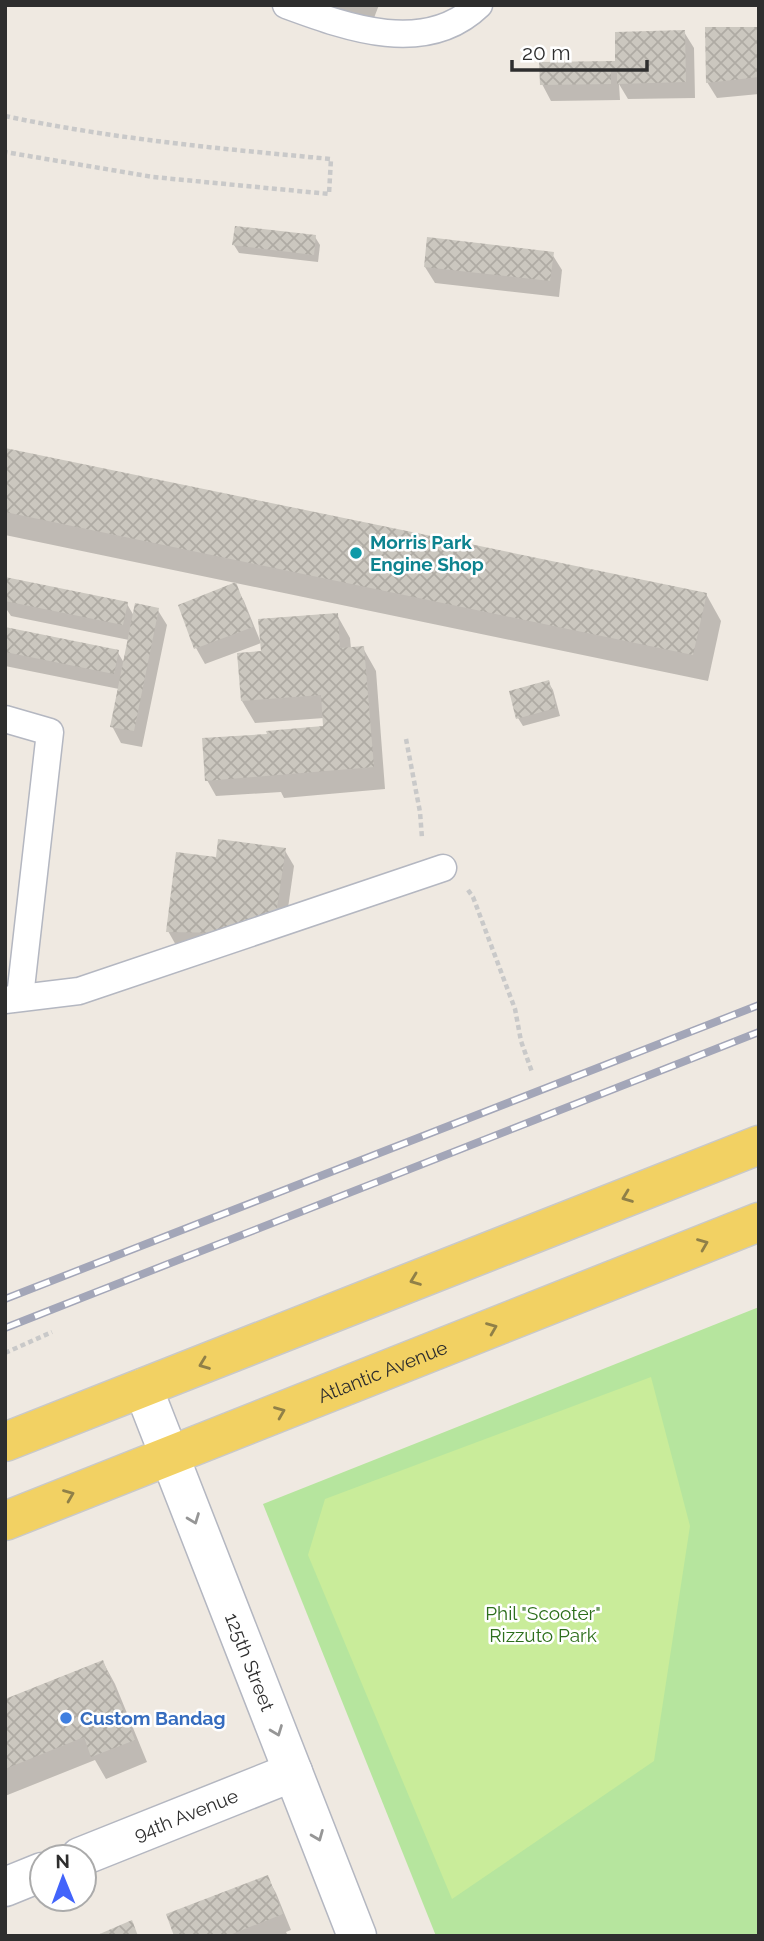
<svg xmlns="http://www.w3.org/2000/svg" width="764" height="1941" viewBox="0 0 764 1941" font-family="Raleway,sans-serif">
<defs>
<pattern id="building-cross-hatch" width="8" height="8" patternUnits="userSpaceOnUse" patternTransform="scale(1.75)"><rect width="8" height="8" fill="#cbc7bf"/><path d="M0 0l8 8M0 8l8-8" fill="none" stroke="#afaba4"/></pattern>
</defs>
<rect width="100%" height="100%" fill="#efe9e1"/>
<!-- park -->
<polygon fill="#b6e59e" points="759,1307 759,1936 436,1936 263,1504"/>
<!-- pitch -->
<polygon fill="#c9ec9a" points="651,1377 690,1526 654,1761 452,1899 308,1555 325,1499"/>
<!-- shadow -->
<g fill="#0003">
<polygon points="326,5 379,5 372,23"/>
<polygon points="759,29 759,94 717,98 707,82"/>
<polygon points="684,32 694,48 695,98 628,99 619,84 620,100 551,101 542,84 617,62"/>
<polygon points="315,237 320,245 318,262 239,253 234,245"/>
<polygon points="552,254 562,270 559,297 435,283 425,267"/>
<polygon points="5,449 706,594 721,621 708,681 5,535"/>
<polygon points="5,582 127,604 134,616 157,609 167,625 142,747 121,743 112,726 119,689 5,666 5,629 117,651 124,663 129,640 11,616 5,607"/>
<polygon points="235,585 244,601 261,643 205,664 196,648"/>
<polygon points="337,615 350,638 351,649 363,648 376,671 385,789 284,798 281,792 216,796 207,780 268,735 325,728 324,718 255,723 242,701 262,653"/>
<polygon points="548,682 553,690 560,716 523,726 518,718"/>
<polygon points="284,849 294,866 284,936 240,948 177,947 168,931 217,859"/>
<polygon points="103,1662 115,1684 147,1762 106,1779 95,1760 5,1796 5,1701"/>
<polygon points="267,1877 276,1893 291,1930 286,1932 288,1936 176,1936"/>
</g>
<!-- building -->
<g fill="url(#building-cross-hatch)">
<polygon points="705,27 759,27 759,77 706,83"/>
<polygon points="685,30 686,82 617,84 617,71 611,71 611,84 540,85 539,62 615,61 615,32"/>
<polygon points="235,226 316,235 314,255 232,245"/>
<polygon points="427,237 554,252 550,281 424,267"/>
<polygon points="5,448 707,593 693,655 5,512"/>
<polygon points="5,577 128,602 123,625 5,601"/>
<polygon points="236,582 253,627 194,649 178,605"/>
<polygon points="135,603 159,608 134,731 110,727"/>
<polygon points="338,613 340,648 364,646 374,767 205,781 202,738 267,734 266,731 323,726 321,695 241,701 237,653 261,651 258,619"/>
<polygon points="5,627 119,650 114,674 5,652"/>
<polygon points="549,680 556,708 516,719 509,691"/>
<polygon points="218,839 286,848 275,920 230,933 166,932 176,852 216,857"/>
<polygon points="103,1660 135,1740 91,1757 84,1737 5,1769 5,1699"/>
<polygon points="268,1875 283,1914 227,1936 174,1936 166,1914"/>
<polygon points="132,1920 138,1936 95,1936"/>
</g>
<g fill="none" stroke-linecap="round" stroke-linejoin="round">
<!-- lane casing -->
<g stroke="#b4b7c1" stroke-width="29">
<g id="lane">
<path d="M286 5C346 27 425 57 479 5"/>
<polyline points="5,719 50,732 20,997"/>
<polyline points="5,1000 79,991 443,868"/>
</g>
</g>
<!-- street casing -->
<g stroke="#b4b7c1" stroke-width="41">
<g id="street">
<path id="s1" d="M143 1388 357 1936"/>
<path id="s2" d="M80 1857 293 1772"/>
<polyline points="5,1887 42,1872"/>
</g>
</g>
<!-- primary casing -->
<g stroke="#c9c9c9" stroke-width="41">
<g id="primary">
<polyline points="5,1442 759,1145"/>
<path id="s3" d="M5 1521 759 1222"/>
</g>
</g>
<!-- path -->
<g stroke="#c9c9c9" stroke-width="4.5" stroke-dasharray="5 3.5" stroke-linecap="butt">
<path d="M5 116C113 139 222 149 331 159L329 194 153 177 5 152"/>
<polyline points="406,739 420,812 422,838"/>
<polyline points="468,890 473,897 515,1009 521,1041 532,1072"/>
<polyline points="5,1353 52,1332"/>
</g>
<!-- lane -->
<use href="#lane" stroke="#fff" stroke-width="26"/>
<!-- street -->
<use href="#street" stroke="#fff" stroke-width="38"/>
<!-- primary -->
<use href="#primary" stroke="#f2d163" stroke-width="38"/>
<!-- rail casing -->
<g stroke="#a3a6b8" stroke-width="8">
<g id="rail">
<polyline points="5,1299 759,1005"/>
<polyline points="5,1328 759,1032"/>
</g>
</g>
<!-- rail -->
<use href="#rail" stroke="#fff" stroke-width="5" stroke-dasharray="16" stroke-linecap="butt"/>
</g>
<!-- one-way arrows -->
<defs><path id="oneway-chevron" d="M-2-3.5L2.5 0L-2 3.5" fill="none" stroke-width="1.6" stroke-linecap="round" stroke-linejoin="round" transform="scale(1.75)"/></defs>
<g stroke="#908048">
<use href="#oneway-chevron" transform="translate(627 1197) rotate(159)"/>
<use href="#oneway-chevron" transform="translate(703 1244) rotate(-22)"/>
<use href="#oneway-chevron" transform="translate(415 1280) rotate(159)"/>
<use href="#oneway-chevron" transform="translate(492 1328) rotate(-22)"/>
<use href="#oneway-chevron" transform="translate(204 1364) rotate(159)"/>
<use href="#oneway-chevron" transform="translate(280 1412) rotate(-22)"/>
<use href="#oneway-chevron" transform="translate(69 1495) rotate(-22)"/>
</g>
<g stroke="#969696">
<use href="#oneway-chevron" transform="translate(194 1519) rotate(69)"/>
<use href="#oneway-chevron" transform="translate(277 1731) rotate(69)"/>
<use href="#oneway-chevron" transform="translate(318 1836) rotate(68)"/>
</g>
<!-- markers -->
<circle fill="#0f9aa8" stroke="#fff" stroke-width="2.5" cx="356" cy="553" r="7"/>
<circle fill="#3f7fe0" stroke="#fff" stroke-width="2.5" cx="66" cy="1718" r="7"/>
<g text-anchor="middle" stroke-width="5" stroke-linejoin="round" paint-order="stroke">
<!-- culture labels -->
<g font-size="19" font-weight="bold" fill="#0d838f" stroke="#fff" text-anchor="start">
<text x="370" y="549">Morris Park<tspan x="370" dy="22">Engine Shop</tspan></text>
</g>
<!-- street labels -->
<g font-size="19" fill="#2e2e2e" stroke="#fff">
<text dy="7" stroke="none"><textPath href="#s3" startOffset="406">Atlantic Avenue</textPath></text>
<text dy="7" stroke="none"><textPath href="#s1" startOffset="294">125th Street</textPath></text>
<text dy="7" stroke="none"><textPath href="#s2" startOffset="114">94th Avenue</textPath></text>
</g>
<!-- park labels -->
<g font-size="19" fill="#2c6e1b" stroke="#fff">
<text x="543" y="1620">Phil "Scooter"<tspan x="543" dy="22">Rizzuto Park</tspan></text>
</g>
<!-- shop labels -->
<g font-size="19" font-weight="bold" fill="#366cbe" stroke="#fff" text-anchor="start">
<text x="80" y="1725">Custom Bandag</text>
</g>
</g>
<!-- border -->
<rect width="764" height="1941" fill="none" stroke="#2e2e2e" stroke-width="14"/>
<!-- north arrow -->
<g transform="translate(63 1878) rotate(359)"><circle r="33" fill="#ffffff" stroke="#ababab" stroke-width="2"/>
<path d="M0-5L12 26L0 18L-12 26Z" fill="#4264fb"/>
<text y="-10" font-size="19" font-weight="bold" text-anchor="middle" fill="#2e2e2e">N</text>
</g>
<!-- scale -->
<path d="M512 60v10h135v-10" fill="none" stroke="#2e2e2e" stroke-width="3.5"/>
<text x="522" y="60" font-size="21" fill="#2e2e2e" stroke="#ffffff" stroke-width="5" paint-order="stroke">20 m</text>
</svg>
